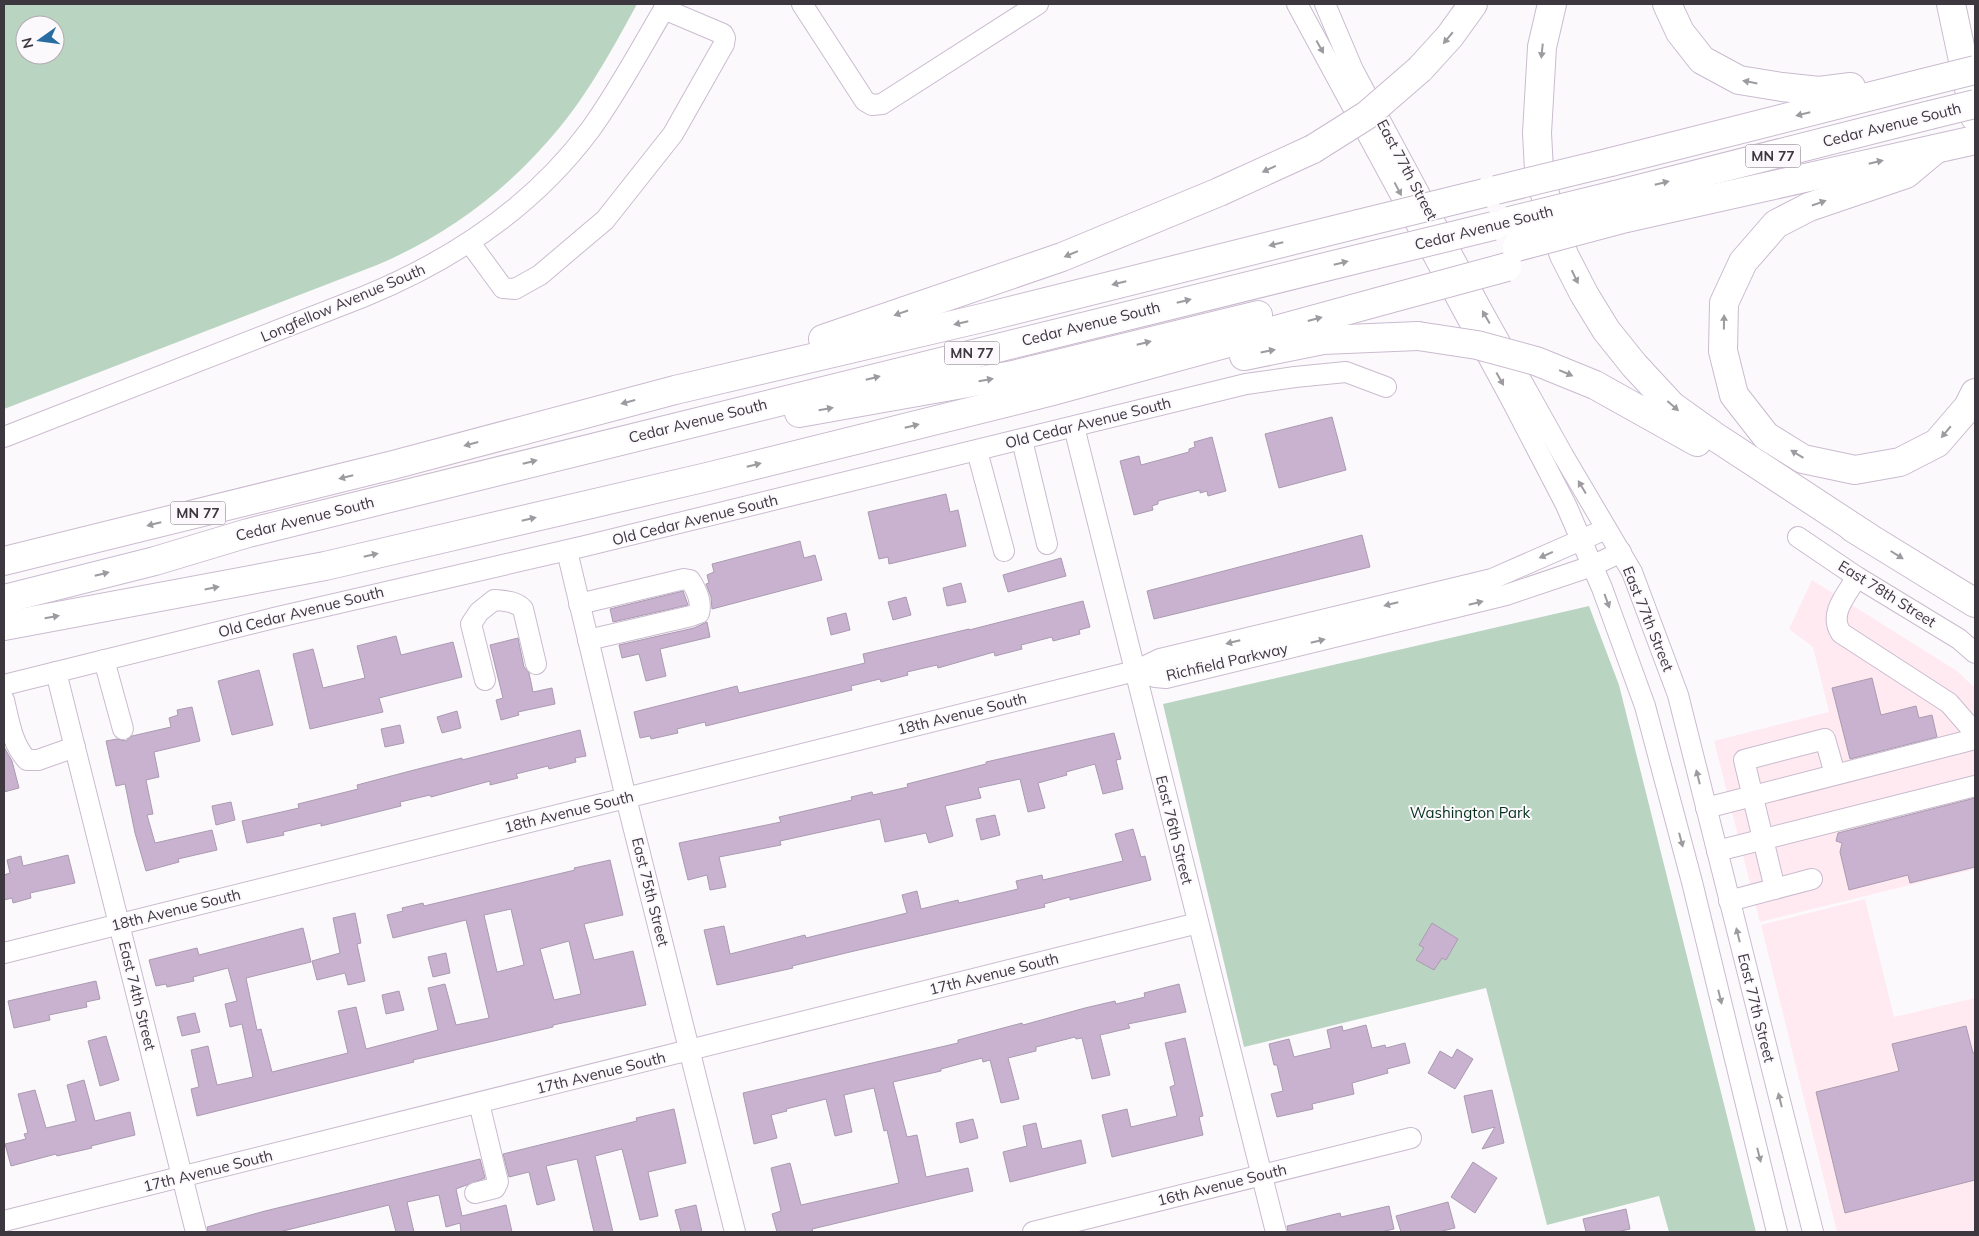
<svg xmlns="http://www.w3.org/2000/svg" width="1979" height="1236" viewBox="0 0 1979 1236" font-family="Mulish,sans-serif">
<rect width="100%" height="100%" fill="#fcf9fd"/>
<!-- commercial -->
<g fill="#feeaf0">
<polygon points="1812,580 1957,671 1975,688 1975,869 1760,922 1714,741 1829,712 1813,647 1789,629"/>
<polygon points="1865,899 1894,1017 1975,998 1975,1232 1837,1232 1761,925"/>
</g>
<!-- green -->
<g fill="#bad4c2" fill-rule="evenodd">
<path d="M4 4H637C616 43 589 92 560 127 510 188 450 234 377 265L4 409ZM25 25H55V55H25Z"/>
<polygon points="1589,606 1619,685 1756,1232 1669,1232 1659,1196 1547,1225 1486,988 1244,1047 1163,704"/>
</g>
<!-- building -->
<g fill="#c8b2d0" stroke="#aa9bb0" fill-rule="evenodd">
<polygon points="1332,417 1346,470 1279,488 1265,434"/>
<polygon points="1212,437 1226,491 1208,496 1207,491 1200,493 1200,490 1158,501 1158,504 1152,506 1153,510 1134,515 1120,461 1139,456 1141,465 1189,452 1189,449 1195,447 1194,442"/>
<polygon points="946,494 950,512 958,510 966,546 889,564 888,557 879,559 868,512"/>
<polygon points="1362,535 1370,567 1154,619 1147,591"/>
<polygon points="800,541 804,558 815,555 822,580 712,609 711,597 706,584 709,583 707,575 714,572 712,564"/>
<polygon points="1061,558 1066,576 1008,592 1003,575"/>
<polygon points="961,583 966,602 947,606 943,588"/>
<polygon points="683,591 688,605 613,622 610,609"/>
<polygon points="906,597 911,615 893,620 888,602"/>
<polygon points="1083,601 1090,627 1079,630 1080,634 1053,641 1052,637 1021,645 1022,649 995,656 994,652 938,668 937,665 907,672 908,675 881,682 880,679 851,686 852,690 706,726 705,722 677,729 678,733 651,739 650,736 640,738 634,712 737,686 739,693 811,676 865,663 863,654 969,629 969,630"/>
<polygon points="846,613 850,630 831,635 827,618"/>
<polygon points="707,622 710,637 660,649 666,676 646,681 639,654 622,658 619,645 694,628"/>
<polygon points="396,636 401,655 453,642 462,677 379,698 383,712 310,729 293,654 313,649 323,688 365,678 357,646"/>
<polygon points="518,638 524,667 529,673 533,692 552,688 555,704 518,712 519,715 501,720 496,700 503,698 490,645"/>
<polygon points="259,670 273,725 232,735 218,681"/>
<polygon points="1872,678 1881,715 1916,706 1919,718 1932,715 1937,737 1850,759 1832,688"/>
<polygon points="192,707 200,741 154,752 159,777 146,780 153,814 147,815 155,843 212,830 217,850 178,859 179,862 146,871 135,833 125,784 116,786 106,741 117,739 126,741 132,736 171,727 169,718 178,715 177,710"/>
<polygon points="457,711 461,728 442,733 437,717"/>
<polygon points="400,725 404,743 385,747 381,729"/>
<polygon points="580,730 586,756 575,758 576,762 549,769 548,766 516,774 518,778 490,785 490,781 431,797 430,795 400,802 401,806 321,826 321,823 283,832 284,835 247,843 242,821 299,808 298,804 358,789 357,785 414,770 462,758 462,760"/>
<polygon points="1114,733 1121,759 1116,760 1123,789 1103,794 1095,764 1066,772 1067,775 1038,783 1045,808 1028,812 1020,779 978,788 981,798 945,806 953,836 929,843 926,833 885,842 880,819 780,841 781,845 719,857 726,887 710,890 707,875 688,880 679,843 781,822 779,817 852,800 851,797 872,792 873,795 908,787 907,784 986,764 986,762"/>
<polygon points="4,747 12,761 19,788 4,792"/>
<polygon points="1975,798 1975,867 1910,883 1908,875 1849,890 1840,852 1842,843 1836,841 1838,833"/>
<polygon points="231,802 235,820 216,825 212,806"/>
<polygon points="995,815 1000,835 981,840 976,819"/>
<polygon points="1133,829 1141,857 1145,856 1151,880 1070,900 1070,897 1044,904 1045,907 850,952 792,966 793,968 717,985 704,930 724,926 730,954 805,935 806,938 907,913 902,895 917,891 921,909 958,900 959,903 1018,889 1016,881 1042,875 1043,880 1123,861 1115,834"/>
<polygon points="68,855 75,883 30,893 31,898 13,903 12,898 4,900 4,875 10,873 7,860 21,856 23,866"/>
<path d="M610 860 623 915 584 924 594 960 633 951 646 1005 553 1025V1027L413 1060 414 1062 197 1116 191 1089 199 1087 191 1050 208 1046 217 1085 253 1077 242 1024 230 1027 225 1004 237 1001 228 968 193 977 194 981 167 987 166 984 156 986 149 960 197 948 199 955 303 928 311 962 246 978 257 1030 261 1029 272 1072 348 1053 338 1011 356 1007 366 1049 438 1030 428 988 445 984 456 1025 489 1018 466 920 393 938 387 915 403 911 402 908 423 903 424 906 575 870 574 868ZM511 909 524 965 497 972 484 915ZM569 941 581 994 554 1000 540 949Z"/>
<polygon points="355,913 361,943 357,944 365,981 348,985 345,973 317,980 312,961 340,953 333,918"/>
<polygon points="1432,923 1458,939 1446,960 1442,958 1434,970 1416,960 1424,948 1419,945"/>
<polygon points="446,953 450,973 433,977 428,957"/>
<polygon points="96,981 100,999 86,1002 87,1007 49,1015 50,1020 14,1028 8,1001"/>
<polygon points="1179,984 1186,1012 1128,1024 1130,1028 1100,1035 1110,1075 1092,1079 1082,1038 1076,1039 1075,1037 1036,1047 1036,1051 1008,1058 1019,1099 1001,1103 990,1060 983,1062 982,1058 941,1069 941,1071 893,1082 907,1137 917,1135 926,1177 968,1168 973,1191 812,1229 813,1232 777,1232 772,1214 781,1211 771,1168 790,1163 801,1205 899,1183 887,1130 884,1131 874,1088 844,1095 852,1132 835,1136 826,1099 786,1109 787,1111 771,1115 777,1138 754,1144 743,1093 958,1043 958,1040 1022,1023 1023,1025 1085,1008 1115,1001 1116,1004 1145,997 1144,993"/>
<polygon points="399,991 404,1010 386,1014 382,995"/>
<polygon points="195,1013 200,1032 182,1036 177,1017"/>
<polygon points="1366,1025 1372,1048 1385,1045 1386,1048 1405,1043 1410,1063 1387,1069 1388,1073 1352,1083 1354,1094 1312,1104 1313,1109 1277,1117 1271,1094 1283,1091 1277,1065 1274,1065 1269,1044 1289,1039 1294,1057 1331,1048 1327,1030 1342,1026 1343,1031"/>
<polygon points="1966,1026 1973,1053 1975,1052 1975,1180 1845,1213 1816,1092 1899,1071 1892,1044"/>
<polygon points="106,1036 119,1080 100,1086 88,1041"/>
<polygon points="1185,1038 1203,1116 1199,1117 1203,1135 1112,1157 1102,1115 1127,1109 1131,1127 1177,1116 1170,1087 1175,1085 1165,1043"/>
<polygon points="1457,1049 1473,1059 1455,1089 1428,1073 1440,1051 1452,1058"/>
<polygon points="84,1080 95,1121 130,1112 135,1135 91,1146 92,1148 57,1156 56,1154 11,1166 5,1144 26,1139 24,1134 28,1133 18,1094 35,1090 46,1128 76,1121 67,1085"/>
<polygon points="1492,1090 1504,1143 1482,1149 1495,1127 1472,1133 1464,1096"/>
<polygon points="674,1109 686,1163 648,1172 658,1216 640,1220 622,1149 595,1156 613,1232 594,1232 577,1159 546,1166 555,1200 537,1205 529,1172 509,1177 503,1154 637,1121 636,1118"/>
<polygon points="973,1119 978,1138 960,1143 956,1123"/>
<polygon points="1036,1123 1042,1149 1081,1140 1086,1163 1010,1182 1003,1152 1027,1146 1023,1126"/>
<polygon points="480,1159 485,1178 456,1189 462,1216 506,1205 512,1232 461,1232 460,1223 446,1227 439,1195 407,1202 414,1232 396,1232 389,1205 279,1232 208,1232 207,1227 265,1211"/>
<polygon points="1473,1162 1497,1178 1475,1213 1451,1197"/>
<polygon points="1448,1202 1455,1228 1438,1232 1401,1232 1396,1216"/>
<polygon points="696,1205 702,1232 681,1232 675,1210"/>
<polygon points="1389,1206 1394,1229 1381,1232 1288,1232 1287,1226 1340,1213 1341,1217"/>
<polygon points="1626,1209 1630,1229 1617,1232 1586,1232 1583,1219"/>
</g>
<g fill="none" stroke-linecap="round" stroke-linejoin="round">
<!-- minor casing -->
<g stroke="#cabbcf" stroke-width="22">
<g id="minor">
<polyline points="802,4 865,101 872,105 882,104 1038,4"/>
<polyline points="1297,4 1512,401 1566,505 1602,588 1645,706 1692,882 1777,1232"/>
<polyline points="1325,4 1353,70 1482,310 1563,455 1632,572 1678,695 1813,1232"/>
<polyline points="470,243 503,288 515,289 540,275 605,220 673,134 724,44 725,38 723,34 664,9"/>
<polyline points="1074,427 1276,1232"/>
<path d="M4 437 363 297C451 261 532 208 590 130 619 90 642 46 667 4"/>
<polyline points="1022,440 1047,544"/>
<polyline points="977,451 1004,551"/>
<polyline points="1798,537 1857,577 1959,639 1975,653"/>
<polyline points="567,551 626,798 735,1232"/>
<path d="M1857 577C1847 594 1828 614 1841 633L1949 703 1975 733"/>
<path d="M579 604 684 579 690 580C696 589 702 602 699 613L691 616 588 640"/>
<polyline points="104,660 123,729"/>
<polyline points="1135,671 1155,677 1166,678 1506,595 1592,566 1621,552"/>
<polyline points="56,672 196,1232"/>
<path d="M485 680 471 624 479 612 494 600C505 601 516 601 523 609L536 664"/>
<polyline points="4,685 274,618 585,546 1246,384 1295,377 1346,372 1386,387"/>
<path d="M4 700C9 721 12 744 27 760H38L75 747"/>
<polyline points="1706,808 1975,739"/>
<polyline points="1717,851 1975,786"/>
<polyline points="1775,889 1744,760 1825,739 1835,774"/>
<polyline points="1729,901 1812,879"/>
<polyline points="4,953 1135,671 1160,659 1492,579 1606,529"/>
<polyline points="475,1193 495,1188 498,1182 479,1103"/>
<polyline points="4,1221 1198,923"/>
<polyline points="1033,1232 1411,1138"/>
</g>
</g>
<!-- highway casing -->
<g stroke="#cabbcf" stroke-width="30">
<g id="highway">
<polyline points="1552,4 1542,47 1537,133 1539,170 1550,214 1564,255 1584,294 1606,330 1634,365 1672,406 1714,436 1868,537"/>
<polyline points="1667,4 1680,32 1702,60 1739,80 1782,87 1819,91 1851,87"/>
<polyline points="1951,4 1975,117"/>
<polyline points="1420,69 1450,36 1473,4"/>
<polyline points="1936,149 1906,174 1809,207 1776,224 1743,262 1724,303 1723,351 1734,395 1766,436 1803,459 1855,470 1900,462 1937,443 1968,407 1975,393"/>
<polyline points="1611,162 1923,83"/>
<polyline points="1615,195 1930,115"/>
<polyline points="1626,218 1975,140"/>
<polyline points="823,339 1062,257 1219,192 1313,149"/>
<polyline points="1244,356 1323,340 1418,336"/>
<polyline points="1595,385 1697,442"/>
<polyline points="799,413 1013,375 1258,315"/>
<polyline points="1853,528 1975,603"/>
<polyline points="4,561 393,465 675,390 982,318 1358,224"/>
<polyline points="4,599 155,561 248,533 1374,255"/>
<polyline points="4,626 325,566 707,477 1049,392 1385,300"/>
</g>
</g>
<!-- minor -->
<use href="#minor" stroke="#fff" stroke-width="20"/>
<!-- highway -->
<use href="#highway" stroke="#fff" stroke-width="28"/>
<!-- highway-bridge casing -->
<g stroke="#cabbcf" stroke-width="30" stroke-linecap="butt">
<g id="highway-bridge">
<polyline points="1923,83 1975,70"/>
<polyline points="1930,115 1975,104"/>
<polyline points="1313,149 1367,115 1420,69"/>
<polyline points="1496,190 1611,162"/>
<polyline points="1509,221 1615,195"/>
<polyline points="1358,224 1484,193"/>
<polyline points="1517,247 1626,218"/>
<polyline points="1374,255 1493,226"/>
<polyline points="1385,300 1507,267"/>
<polyline points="1418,336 1477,345 1536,361 1595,385"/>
</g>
</g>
<!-- highway-bridge -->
<use href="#highway-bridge" stroke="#fff" stroke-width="28"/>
</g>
<!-- one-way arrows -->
<defs><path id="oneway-solid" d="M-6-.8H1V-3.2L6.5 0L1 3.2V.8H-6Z" transform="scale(1.25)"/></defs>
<g fill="#9e9ba0">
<use href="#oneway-solid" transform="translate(1448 38) rotate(130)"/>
<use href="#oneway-solid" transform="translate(1320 47) rotate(61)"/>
<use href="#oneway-solid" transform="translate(1542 51) rotate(96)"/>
<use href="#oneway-solid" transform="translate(1750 82) rotate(-169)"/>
<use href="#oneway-solid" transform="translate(1803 114) rotate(166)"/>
<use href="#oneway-solid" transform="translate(1876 162) rotate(-13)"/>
<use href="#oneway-solid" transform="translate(1269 169) rotate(155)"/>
<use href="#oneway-solid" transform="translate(1662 183) rotate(-14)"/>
<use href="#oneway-solid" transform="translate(1398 189) rotate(62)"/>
<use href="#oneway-solid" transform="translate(1819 203) rotate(-19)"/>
<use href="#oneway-solid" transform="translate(1276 244) rotate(166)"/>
<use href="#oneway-solid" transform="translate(1071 254) rotate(157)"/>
<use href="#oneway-solid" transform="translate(1341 263) rotate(-14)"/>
<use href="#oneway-solid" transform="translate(1575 277) rotate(64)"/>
<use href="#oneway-solid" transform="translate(1119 283) rotate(166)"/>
<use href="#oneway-solid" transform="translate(1184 301) rotate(-14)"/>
<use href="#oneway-solid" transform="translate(901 313) rotate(161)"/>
<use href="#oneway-solid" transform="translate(1486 317) rotate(-120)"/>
<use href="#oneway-solid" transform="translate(1315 319) rotate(-15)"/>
<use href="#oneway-solid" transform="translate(1724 322) rotate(-89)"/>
<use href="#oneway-solid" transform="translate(961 323) rotate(167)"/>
<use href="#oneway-solid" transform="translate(1144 343) rotate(-14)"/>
<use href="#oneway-solid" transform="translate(1268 351) rotate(-11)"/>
<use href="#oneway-solid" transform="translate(1566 373) rotate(23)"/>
<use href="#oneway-solid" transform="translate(873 378) rotate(-14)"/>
<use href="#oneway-solid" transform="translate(1500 379) rotate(61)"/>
<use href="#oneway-solid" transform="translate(986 380) rotate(-10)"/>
<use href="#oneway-solid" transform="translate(628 402) rotate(165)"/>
<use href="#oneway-solid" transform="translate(1673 406) rotate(41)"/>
<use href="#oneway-solid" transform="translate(826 409) rotate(-10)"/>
<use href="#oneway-solid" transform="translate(912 426) rotate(-14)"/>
<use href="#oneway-solid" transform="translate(1946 432) rotate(130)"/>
<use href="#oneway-solid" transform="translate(471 444) rotate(165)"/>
<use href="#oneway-solid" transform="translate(1797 454) rotate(-149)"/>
<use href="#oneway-solid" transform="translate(530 462) rotate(-14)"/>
<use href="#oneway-solid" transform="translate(754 465) rotate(-14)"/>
<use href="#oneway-solid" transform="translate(346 477) rotate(166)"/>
<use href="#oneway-solid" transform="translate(1582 487) rotate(-121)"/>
<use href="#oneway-solid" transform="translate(529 519) rotate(-13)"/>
<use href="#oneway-solid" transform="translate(154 524) rotate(166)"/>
<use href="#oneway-solid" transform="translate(371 555) rotate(-13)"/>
<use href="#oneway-solid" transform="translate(1546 555) rotate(156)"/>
<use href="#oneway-solid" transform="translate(1897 555) rotate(32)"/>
<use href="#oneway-solid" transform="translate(102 574) rotate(-14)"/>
<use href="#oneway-solid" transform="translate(212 588) rotate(-11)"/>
<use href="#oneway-solid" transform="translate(1607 601) rotate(70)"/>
<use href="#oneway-solid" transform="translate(1476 603) rotate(-14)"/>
<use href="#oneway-solid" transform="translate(1391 604) rotate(166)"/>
<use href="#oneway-solid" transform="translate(52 617) rotate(-10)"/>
<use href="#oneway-solid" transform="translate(1318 641) rotate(-14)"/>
<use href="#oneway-solid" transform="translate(1233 642) rotate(166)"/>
<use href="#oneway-solid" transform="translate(1698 777) rotate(-104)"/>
<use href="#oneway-solid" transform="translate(1681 840) rotate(75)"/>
<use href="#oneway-solid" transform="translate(1738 935) rotate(-104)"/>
<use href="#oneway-solid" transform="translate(1720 997) rotate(76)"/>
<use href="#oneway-solid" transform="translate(1780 1100) rotate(-104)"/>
<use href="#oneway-solid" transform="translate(1759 1155) rotate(76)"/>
</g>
<g text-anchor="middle" stroke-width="4" stroke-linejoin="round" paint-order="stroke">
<!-- shield labels -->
<g fill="#fcf9fd" stroke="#767179" stroke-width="1">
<rect x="1745.5" y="144.5" width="55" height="23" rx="4"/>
<rect x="944.5" y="341.5" width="55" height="23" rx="4"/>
<rect x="170.5" y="501.5" width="55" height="23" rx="4"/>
</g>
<g font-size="14" font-weight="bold" fill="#3d3740">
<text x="1773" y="161">MN 77</text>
<text x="972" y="358">MN 77</text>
<text x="198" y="518">MN 77</text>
</g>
<!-- street labels -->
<g font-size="15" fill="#3d3740" stroke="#fcf9fd">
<text transform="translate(1892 125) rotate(-14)" y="5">Cedar Avenue South</text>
<text transform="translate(1407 170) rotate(62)" y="5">East 77th Street</text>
<text transform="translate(1484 228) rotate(-14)" y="5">Cedar Avenue South</text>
<text transform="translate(343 303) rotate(-23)" y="5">Longfellow Avenue South</text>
<text transform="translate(1091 324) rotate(-14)" y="5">Cedar Avenue South</text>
<text transform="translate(698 421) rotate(-14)" y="5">Cedar Avenue South</text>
<text transform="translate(1088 423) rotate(-14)" y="5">Old Cedar Avenue South</text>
<text transform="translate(305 519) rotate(-14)" y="5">Cedar Avenue South</text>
<text transform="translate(695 520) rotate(-14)" y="5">Old Cedar Avenue South</text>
<text transform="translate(1887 594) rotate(32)" y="5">East 78th Street</text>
<text transform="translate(301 612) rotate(-14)" y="5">Old Cedar Avenue South</text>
<text transform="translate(1648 619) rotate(68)" y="5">East 77th Street</text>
<text transform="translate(1227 662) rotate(-13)" y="5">Richfield Parkway</text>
<text transform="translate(962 714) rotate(-14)" y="5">18th Avenue South</text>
<text transform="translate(569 812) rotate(-14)" y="5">18th Avenue South</text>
<text transform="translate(1174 830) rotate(76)" y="5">East 76th Street</text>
<text transform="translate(650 892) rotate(76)" y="5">East 75th Street</text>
<text transform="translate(176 910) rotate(-14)" y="5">18th Avenue South</text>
<text transform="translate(994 974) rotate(-14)" y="5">17th Avenue South</text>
<text transform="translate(137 996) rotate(76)" y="5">East 74th Street</text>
<text transform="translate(1756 1008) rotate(76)" y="5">East 77th Street</text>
<text transform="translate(601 1073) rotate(-14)" y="5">17th Avenue South</text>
<text transform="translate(208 1171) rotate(-14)" y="5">17th Avenue South</text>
<text transform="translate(1222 1185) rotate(-14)" y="5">16th Avenue South</text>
</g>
<!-- park labels -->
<g font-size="15" fill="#06321c" stroke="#fcf9fd">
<text x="1470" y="818">Washington Park</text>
</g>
</g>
<!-- border -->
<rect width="1979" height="1236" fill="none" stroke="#3d3740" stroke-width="10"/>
<!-- north arrow -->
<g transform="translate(40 40) rotate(256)"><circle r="24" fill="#fcf9fd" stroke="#b0abb1"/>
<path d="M0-4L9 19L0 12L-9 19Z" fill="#286da2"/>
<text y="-8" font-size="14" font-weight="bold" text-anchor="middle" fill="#3d3740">N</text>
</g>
</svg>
